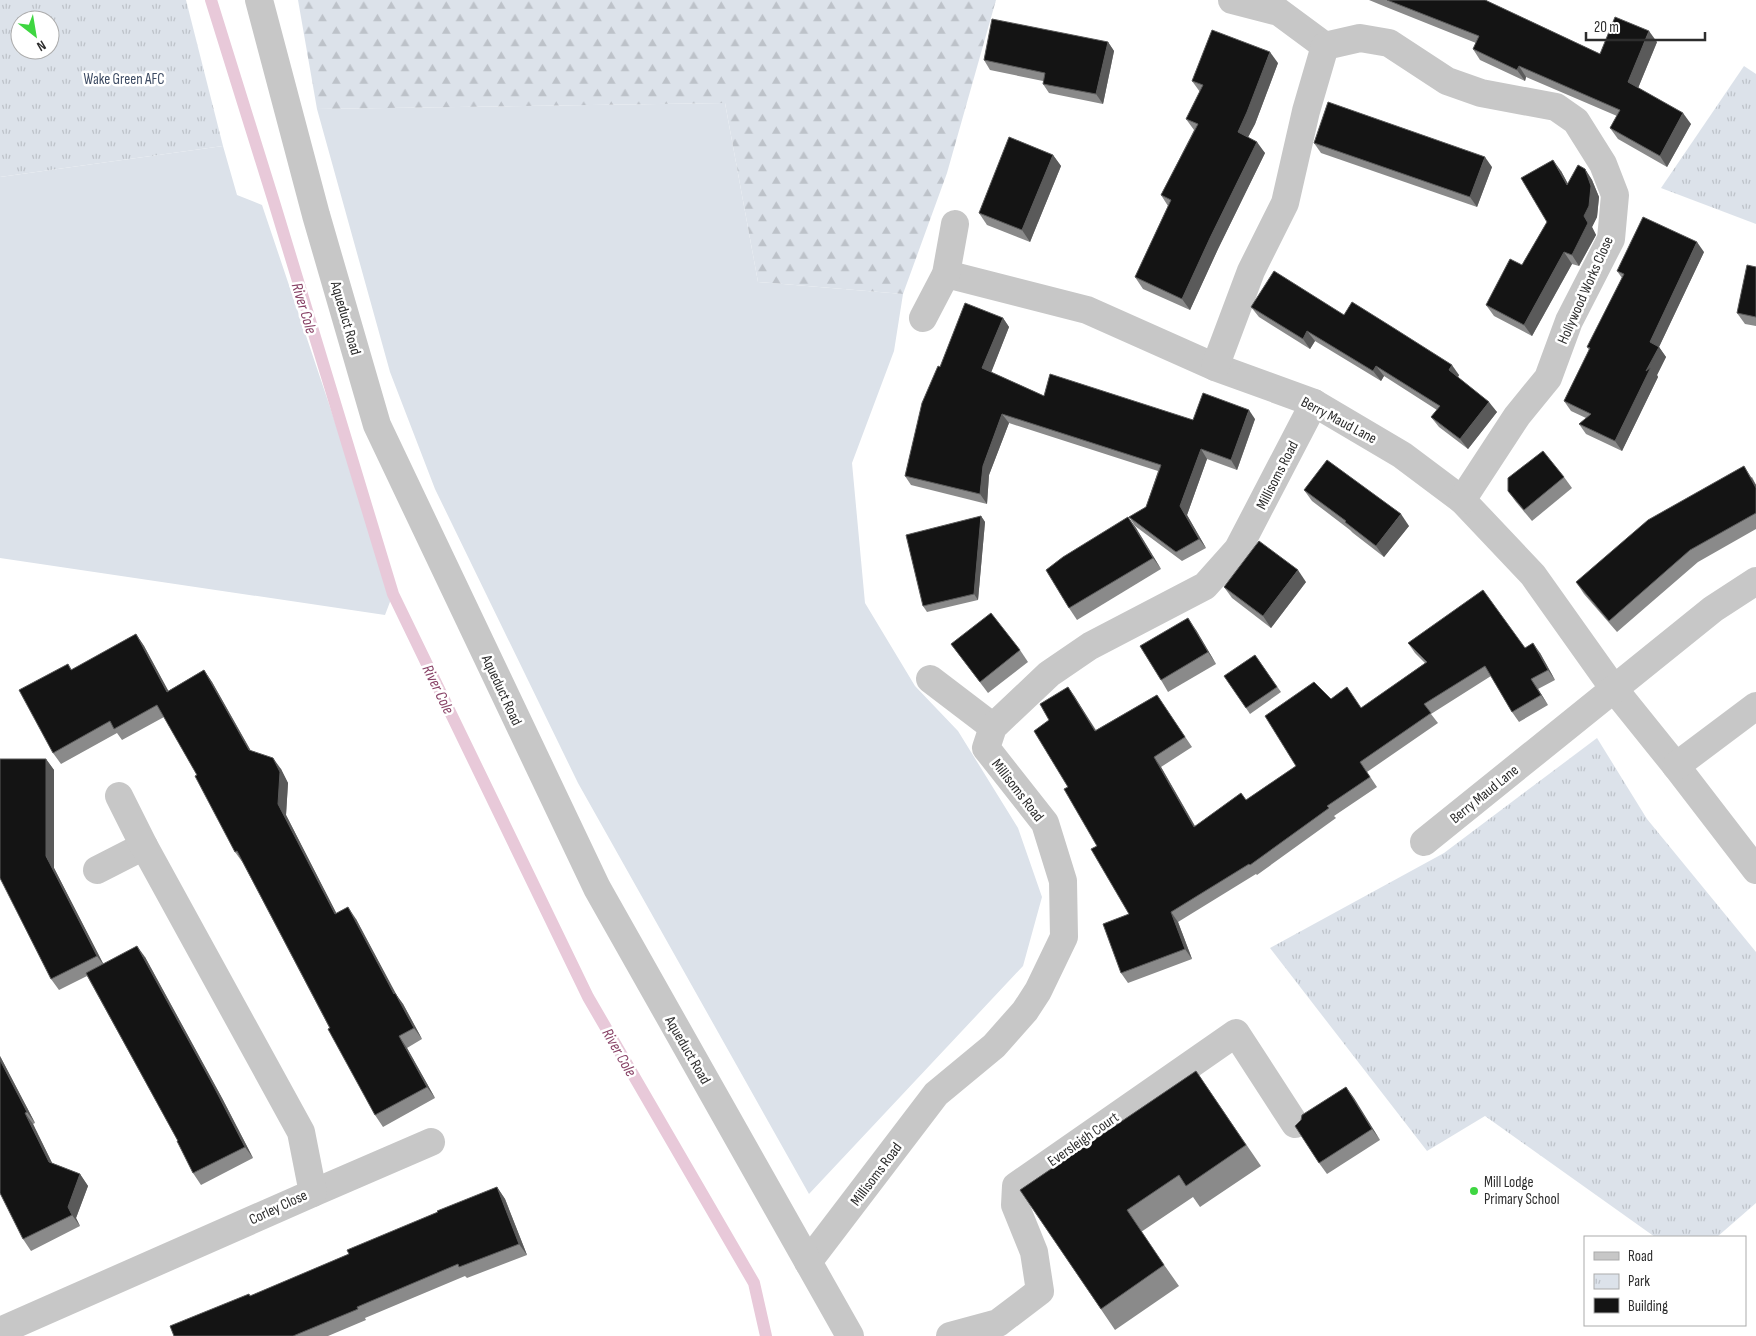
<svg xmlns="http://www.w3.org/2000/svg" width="1756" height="1336" viewBox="0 0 1756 1336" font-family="'Sofia Sans Condensed',sans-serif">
<defs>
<pattern id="forest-firs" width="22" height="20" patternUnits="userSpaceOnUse" patternTransform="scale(1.25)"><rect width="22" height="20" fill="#dce2ea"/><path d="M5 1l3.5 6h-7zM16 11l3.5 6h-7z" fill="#bdc2c9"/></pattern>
<pattern id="park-tufts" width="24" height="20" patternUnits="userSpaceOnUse" patternTransform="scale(1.25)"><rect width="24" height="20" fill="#dce2ea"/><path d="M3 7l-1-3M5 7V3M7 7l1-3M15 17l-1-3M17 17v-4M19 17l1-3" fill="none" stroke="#bdc2c9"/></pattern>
</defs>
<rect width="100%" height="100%" fill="#fff"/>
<!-- grass -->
<g fill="#dce2ea">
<polygon points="725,103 758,282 903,294 894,351 852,463 865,603 915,686 958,731 1018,828 1042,897 1023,966 809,1194 578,783 435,489 390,372 317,109"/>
<polygon points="223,146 237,195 262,205 393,594 385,615 0,558 0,177"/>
</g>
<!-- forest -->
<polygon fill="url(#forest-firs)" points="298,0 996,0 947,173 903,294 758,282 725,103 317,109"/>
<!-- park -->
<g fill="url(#park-tufts)" fill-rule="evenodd">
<path d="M0 0H186L223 146 0 177ZM20 20H50V50H20Z"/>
<polygon points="1744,66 1756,74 1756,224 1661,188"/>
<polygon points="1597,738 1647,819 1756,952 1756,1203 1717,1237 1655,1237 1485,1116 1427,1151 1270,948 1444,853"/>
</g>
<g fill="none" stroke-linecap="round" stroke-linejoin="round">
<!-- stream -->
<polyline stroke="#e8c9d9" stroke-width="12" points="211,0 274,202 393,594 588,997 754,1283 766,1336"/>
<!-- minor -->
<g stroke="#c7c7c7" stroke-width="28">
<polyline points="1232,0 1279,12 1325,46"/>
<polyline points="946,274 1087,310 1215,367 1314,403 1402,455 1462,500 1533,575 1614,689 1676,766 1756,870"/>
<polyline points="923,318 946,274 955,224"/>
<polyline points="1215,367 1251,271 1285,203 1306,111 1325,46 1360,38 1389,43 1447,81 1481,93 1556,107 1576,121 1603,164 1615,195 1611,239 1569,321 1548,378 1517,416 1462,500"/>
<polyline points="930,679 993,727"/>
<polyline points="1676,766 1756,706"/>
<polyline points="1424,842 1713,609 1756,581"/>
<polyline points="97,870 144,846"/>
<polyline points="313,1193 431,1142"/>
<polyline points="808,1262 936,1094 994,1046 1025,1011 1038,991 1064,937 1063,881 1045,823 986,748 993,727 1049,674 1090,646 1205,586 1238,549 1314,403"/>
<polyline points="0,1331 313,1193 301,1132 144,846 119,796"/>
<polyline points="950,1336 998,1323 1040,1291 1034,1252 1015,1205 1016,1186 1236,1033 1295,1124"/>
</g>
<!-- tertiary -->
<polyline stroke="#c7c7c7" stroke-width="28" points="259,0 316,215 377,425 597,888 850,1336"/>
</g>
<!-- wall -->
<g fill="#8a8a8a">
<polygon points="1369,0 1487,0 1487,1 1600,54 1657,42 1638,88 1691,124 1667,167 1618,139 1610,128 1617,116 1526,77 1525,81 1480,60 1473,49 1476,43 1386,7"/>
<polygon points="1108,42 1114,51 1103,104 1049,93 1043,84 1043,81 990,70 984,60"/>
<polygon points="1278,63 1255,124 1248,137 1265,153 1218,249 1190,310 1143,289 1135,277 1168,206 1161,195 1194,130 1186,119 1200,92 1192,81"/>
<polygon points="1314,143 1492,167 1477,207 1321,153"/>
<polygon points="1053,155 1061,166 1030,242 987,225 979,213"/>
<polygon points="1585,169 1592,180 1599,197 1597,217 1592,227 1596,235 1579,266 1572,264 1532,336 1494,316 1486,305 1522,265 1547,222 1561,171 1568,184"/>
<polygon points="1704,252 1659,347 1666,357 1657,375 1658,377 1622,451 1586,434 1579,424 1586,418 1571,411 1564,401 1589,350 1587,347 1622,278 1617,271"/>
<polygon points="1756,267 1756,326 1745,324 1737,313"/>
<polygon points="1251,307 1344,315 1459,375 1458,377 1497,412 1468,449 1439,427 1431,417 1437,410 1384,376 1381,381 1315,341 1310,349 1259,317"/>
<polygon points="1003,318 1009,327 991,372 1044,396 1193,420 1255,419 1237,470 1207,459 1187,515 1206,548 1182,561 1135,526 1129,517 1146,507 1158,471 1009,423 989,475 987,504 911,485 905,476 940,367"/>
<polygon points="1564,477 1572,488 1532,521 1516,502 1508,491"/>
<polygon points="1752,477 1756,485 1756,529 1698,562 1617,632 1584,594 1576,582"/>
<polygon points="1304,490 1409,526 1384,557 1353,533 1350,530 1312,501"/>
<polygon points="981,516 985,522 978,600 927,612 923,606"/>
<polygon points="1128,517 1136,528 1161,569 1077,620 1069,608"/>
<polygon points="1306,582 1271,628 1232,598 1224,587"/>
<polygon points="1196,630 1216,664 1168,692 1161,680"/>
<polygon points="136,634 144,646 168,691 204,670 212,682 251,751 281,769 288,783 286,815 336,913 356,919 395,993 403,1004 422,1039 407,1048 435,1098 383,1127 375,1115 243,863 235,852 197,775 164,717 122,740 117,733 61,764 53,753 68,664 72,670"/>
<polygon points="1408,643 1525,648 1540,653 1555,680 1538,689 1548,705 1519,722 1512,712 1491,676 1431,714 1438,723 1367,772 1377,787 1334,816 1336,818 1257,875 1256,874 1178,922 1192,959 1128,983 1121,973 1129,914 1097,846 1068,787 1049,720 1068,687 1096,730 1157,695 1192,747 1161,767 1195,826 1246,800 1296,766 1331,699 1362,708 1425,663 1415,653"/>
<polygon points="951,644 1020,650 1028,662 988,693"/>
<polygon points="1255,655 1281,692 1250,714 1246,708"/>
<polygon points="46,759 54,770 54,868 103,964 145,957 222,1098 253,1158 201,1185 193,1173 178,1141 87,976 59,990 51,979"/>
<polygon points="0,1056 35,1123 33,1124 52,1163 80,1174 88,1186 76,1218 80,1226 31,1251 23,1239"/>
<polygon points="1196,1071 1261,1166 1200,1207 1193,1197 1141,1232 1179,1286 1115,1330 1020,1190"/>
<polygon points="1346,1087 1380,1140 1327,1174 1319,1163"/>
<polygon points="497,1187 505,1199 527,1255 467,1278 465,1276 365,1318 366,1320 328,1336 174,1336 251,1296 349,1254"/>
</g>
<!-- shaded-wall -->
<g fill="#5a5a5a">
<polygon points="1649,31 1657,42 1636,93 1628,82"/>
<polygon points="1108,42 1114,51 1103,104 1096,94"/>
<polygon points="1270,52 1278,63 1255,124 1245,143 1238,132"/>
<polygon points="1519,66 1526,77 1525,81 1517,70"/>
<polygon points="1683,113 1691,124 1667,167 1660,156"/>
<polygon points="1257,142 1265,153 1218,249 1190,310 1182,299 1210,238"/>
<polygon points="1053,155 1061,166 1030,242 1022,230"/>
<polygon points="1485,157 1492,167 1477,207 1470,197"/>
<polygon points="1553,160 1561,171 1575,197 1567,185"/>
<polygon points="1585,169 1592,180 1599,197 1597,217 1592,227 1596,235 1579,266 1572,255 1584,216"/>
<polygon points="1697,242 1704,252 1659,347 1666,357 1657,375 1658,377 1622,451 1615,441 1650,342"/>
<polygon points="1564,252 1572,264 1532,336 1524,325"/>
<polygon points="1003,318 1009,327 989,378 982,368"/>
<polygon points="1307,331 1315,341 1310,349 1303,339"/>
<polygon points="1452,365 1459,375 1456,381 1449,370"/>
<polygon points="1376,366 1384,376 1381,381 1373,371"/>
<polygon points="1489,402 1497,412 1468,449 1460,439"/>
<polygon points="1249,410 1255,419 1237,470 1231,460"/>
<polygon points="1002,414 1009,423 989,475 987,504 980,494 983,466"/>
<polygon points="1201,449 1207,459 1187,515 1206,548 1199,539 1180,506"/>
<polygon points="1744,466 1756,485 1756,488"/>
<polygon points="1401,514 1409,526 1384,557 1376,546"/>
<polygon points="981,516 985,522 978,600 974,594"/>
<polygon points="1128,517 1136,528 1161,569 1153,558"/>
<polygon points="1298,570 1306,582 1271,628 1263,616"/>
<polygon points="1188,618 1196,630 1216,664 1208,652"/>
<polygon points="136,634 144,646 175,703 167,692"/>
<polygon points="1533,643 1540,653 1555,680 1548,670"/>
<polygon points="204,670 212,682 257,762 249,750"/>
<polygon points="1531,679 1538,689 1548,705 1541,695"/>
<polygon points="1068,687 1075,697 1102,741 1095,731"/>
<polygon points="1154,757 1161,767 1201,837 1194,827"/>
<polygon points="273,758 281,769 288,783 286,815 343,926 335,914 278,804"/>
<polygon points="46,759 54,770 54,868 105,967 97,956 46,856"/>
<polygon points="348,907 356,919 402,1005 394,994"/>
<polygon points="1171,912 1178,922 1192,959 1185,949"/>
<polygon points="137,946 145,957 222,1098 253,1158 245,1147"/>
<polygon points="395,993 403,1004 422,1039 414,1028"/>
<polygon points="399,1036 407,1048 435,1098 427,1087"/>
<polygon points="0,1056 35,1123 27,1112 0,1060"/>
<polygon points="1346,1087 1354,1098 1380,1140 1372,1129"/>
<polygon points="25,1113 33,1124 57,1173 49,1162"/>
<polygon points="80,1174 88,1186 76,1218 80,1226 72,1215 68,1207"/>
<polygon points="497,1187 505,1199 527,1255 519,1244"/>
</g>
<!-- building -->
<g fill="#141414" stroke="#5a5a5a">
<polygon points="1387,0 1485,0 1600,54 1615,17 1649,31 1628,82 1683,113 1660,156 1610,128 1620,110 1519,66 1517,70 1473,49 1479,36"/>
<polygon points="992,19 1108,42 1096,94 1043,84 1045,73 984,60"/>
<polygon points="1212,30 1270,52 1247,112 1238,132 1257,142 1210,238 1182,299 1135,277 1171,200 1161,195 1198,124 1186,119 1203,85 1192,81"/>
<polygon points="1328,102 1485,157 1470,197 1314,143"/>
<polygon points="1009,137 1053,155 1022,230 979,213"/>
<polygon points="1553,160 1567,185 1578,165 1585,169 1591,186 1589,206 1584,216 1588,223 1572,255 1564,252 1524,325 1486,305 1510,259 1522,265 1547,222 1521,178"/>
<polygon points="1643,217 1697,242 1650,342 1659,347 1646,371 1651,367 1615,441 1579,424 1591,414 1564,401 1590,348 1587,347 1624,274 1617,271"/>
<polygon points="1747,265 1756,267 1756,317 1737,313"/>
<polygon points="1274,271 1344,315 1352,302 1392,327 1452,365 1449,370 1489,402 1460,439 1431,417 1440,406 1376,366 1373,371 1307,331 1303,339 1251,307"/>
<polygon points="965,303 1003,318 982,368 1044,396 1050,374 1193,420 1203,393 1249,410 1231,460 1201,449 1180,506 1199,539 1176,552 1129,517 1146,507 1161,465 1002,414 983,466 980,494 905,476 922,403 938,366 940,367"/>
<polygon points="1543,451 1564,477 1524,510 1508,491 1508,478"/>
<polygon points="1327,460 1401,514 1376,546 1345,522 1346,521 1304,490"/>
<polygon points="1744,466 1756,488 1756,513 1690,550 1609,621 1576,582 1648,520"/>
<polygon points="981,516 974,594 923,606 906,535"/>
<polygon points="1128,517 1153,558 1069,608 1046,570 1063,557"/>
<polygon points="1259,541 1298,570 1263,616 1224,587"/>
<polygon points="1483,590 1525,648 1533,643 1548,670 1531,679 1541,695 1512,712 1485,666 1424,704 1431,713 1360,762 1370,777 1327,806 1329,808 1250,865 1249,864 1171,912 1185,949 1121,973 1103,924 1129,914 1091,849 1097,846 1064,789 1068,787 1034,731 1049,720 1040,704 1068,687 1095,731 1157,695 1185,737 1154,757 1194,827 1241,793 1246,800 1296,766 1265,716 1314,682 1331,699 1347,687 1361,708 1427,662 1408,643"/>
<polygon points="991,613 1020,650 980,682 951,644"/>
<polygon points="1188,618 1208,652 1161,680 1140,646"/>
<polygon points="136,634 167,692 204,670 249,750 273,758 280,772 278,804 335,914 348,907 394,994 395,993 414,1028 399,1036 427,1087 375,1115 328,1029 330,1028 237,851 235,852 195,776 197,775 157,705 114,729 110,721 53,753 19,690 68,664 71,670"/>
<polygon points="1255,655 1277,687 1246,708 1224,676"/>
<polygon points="0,759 46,759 46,856 97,956 51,979 0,878"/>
<polygon points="137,946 214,1087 245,1147 193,1173 177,1141 178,1141 86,973"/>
<polygon points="0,1060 27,1112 25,1113 49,1162 80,1174 68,1207 72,1215 23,1239 0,1193"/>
<polygon points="1196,1071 1246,1145 1186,1186 1179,1175 1127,1210 1164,1265 1101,1309 1020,1190"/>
<polygon points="1346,1087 1372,1129 1319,1163 1295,1126 1301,1120 1302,1115"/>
<polygon points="497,1187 519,1244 459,1267 458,1264 357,1307 358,1309 293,1336 174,1336 170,1326 249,1294 250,1296 349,1254 347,1250 438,1212 437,1211"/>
</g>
<!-- markers -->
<circle fill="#3ed641" stroke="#fff" stroke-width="2" cx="1474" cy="1191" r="5"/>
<g text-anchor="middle" stroke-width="5" stroke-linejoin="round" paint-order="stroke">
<!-- park labels -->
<g font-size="15" fill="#3f4d65" stroke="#fff">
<text x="124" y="84">Wake Green AFC</text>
</g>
<!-- street labels -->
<g font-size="15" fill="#2d2d2d" stroke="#fff">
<text transform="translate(1585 290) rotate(-66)" y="5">Hollywood Works Close</text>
<text transform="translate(346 318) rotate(74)" y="5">Aqueduct Road</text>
<text transform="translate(1339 420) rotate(28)" y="5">Berry Maud Lane</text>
<text transform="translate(1277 475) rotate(-63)" y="5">Millisoms Road</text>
<text transform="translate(502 690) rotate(65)" y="5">Aqueduct Road</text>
<text transform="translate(1018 790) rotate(52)" y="5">Millisoms Road</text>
<text transform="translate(1484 794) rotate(-39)" y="5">Berry Maud Lane</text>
<text transform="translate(688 1050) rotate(60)" y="5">Aqueduct Road</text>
<text transform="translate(1083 1139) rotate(-35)" y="5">Eversleigh Court</text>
<text transform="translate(876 1174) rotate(-53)" y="5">Millisoms Road</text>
<text transform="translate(278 1207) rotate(-25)" y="5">Corley Close</text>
</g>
<!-- poi labels -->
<g font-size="15" fill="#2d2d2d" stroke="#fff" text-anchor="start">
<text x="1484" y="1187">Mill Lodge<tspan x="1484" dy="17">Primary School</tspan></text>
</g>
<!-- water labels -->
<g font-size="16" font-style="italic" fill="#884266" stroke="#fff">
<text transform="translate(305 308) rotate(73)" y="6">River Cole</text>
<text transform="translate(439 689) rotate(64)" y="6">River Cole</text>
<text transform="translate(620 1052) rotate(60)" y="6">River Cole</text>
</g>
</g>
<!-- legend -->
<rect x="1584" y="1236" width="162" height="90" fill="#ffffff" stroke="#ababab"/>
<rect x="1594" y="1252" width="25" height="8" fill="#c7c7c7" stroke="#ababab"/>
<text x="1628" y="1261" font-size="15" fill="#2d2d2d">Road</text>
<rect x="1594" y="1274" width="25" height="15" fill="url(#park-tufts)" stroke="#ababab"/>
<text x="1628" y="1286" font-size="15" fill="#2d2d2d">Park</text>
<rect x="1594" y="1298" width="25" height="15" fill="#141414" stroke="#ababab"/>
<text x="1628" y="1311" font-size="15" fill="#2d2d2d">Building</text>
<!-- north arrow -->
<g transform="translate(35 35) rotate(149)"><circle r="24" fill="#ffffff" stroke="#ababab"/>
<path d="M0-4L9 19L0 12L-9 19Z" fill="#3ed641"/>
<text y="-8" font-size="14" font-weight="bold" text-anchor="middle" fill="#2d2d2d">N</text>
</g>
<!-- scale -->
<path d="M1586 32v8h119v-8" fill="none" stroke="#2d2d2d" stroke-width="2.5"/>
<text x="1594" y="32" font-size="15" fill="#2d2d2d" stroke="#ffffff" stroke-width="4" paint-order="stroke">20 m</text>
</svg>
